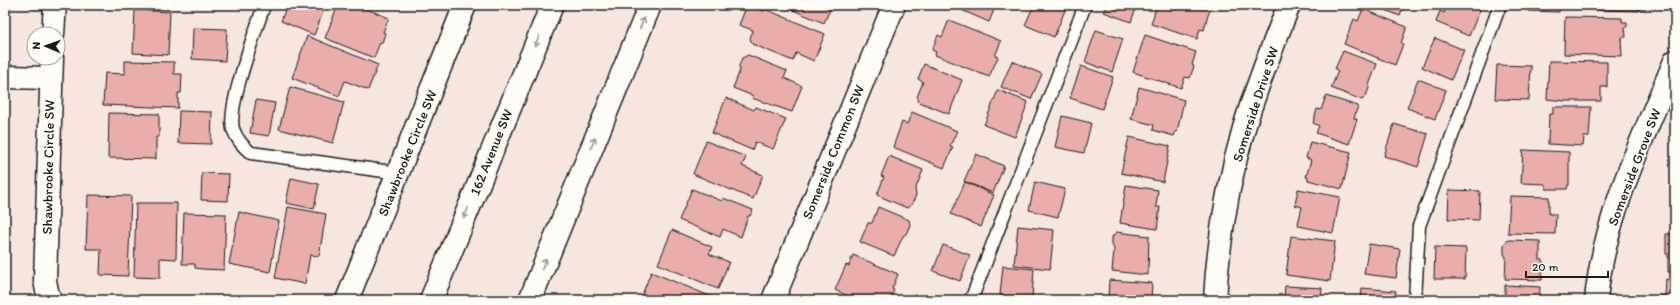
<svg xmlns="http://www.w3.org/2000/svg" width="1680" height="305" viewBox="0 0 1680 305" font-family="Itim,sans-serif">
<rect width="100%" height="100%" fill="#f7e5e0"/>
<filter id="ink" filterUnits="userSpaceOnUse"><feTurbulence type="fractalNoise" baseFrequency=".025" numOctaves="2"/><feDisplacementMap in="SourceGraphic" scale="8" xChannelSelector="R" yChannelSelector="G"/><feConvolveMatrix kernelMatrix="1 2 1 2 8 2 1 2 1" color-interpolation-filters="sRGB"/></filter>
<g filter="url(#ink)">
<!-- building -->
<g fill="#e9aeac" stroke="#1c1c1c">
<polygon points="287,5 326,5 314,35 281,21"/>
<polygon points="338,5 357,5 389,18 383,32 385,33 382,43 380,42 374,58 325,38"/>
<polygon points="747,5 764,11 765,9 825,34 814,61 796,53 793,61 752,44 750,38 753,30 739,25"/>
<polygon points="781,5 832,5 824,23"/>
<polygon points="950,5 996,5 989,22"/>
<polygon points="1034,5 1059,5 1066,8 1054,37 1025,25"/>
<polygon points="1107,5 1137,5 1131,22 1104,12"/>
<polygon points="1154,5 1212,5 1207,18 1204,30 1200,29 1197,39 1151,24 1156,8 1154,7"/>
<polygon points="1373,5 1404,5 1400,16"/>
<polygon points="1447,5 1478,5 1481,7 1469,36 1436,22 1440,11 1444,13"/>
<polygon points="1528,5 1560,5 1559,12 1528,11"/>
<polygon points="1593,5 1639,5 1639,11 1593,10"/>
<polygon points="1363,9 1407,27 1401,43 1403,44 1395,65 1344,44 1354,19 1358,21"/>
<polygon points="135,10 170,12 168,55 133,53"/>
<polygon points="1565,17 1622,18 1622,22 1627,22 1627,27 1625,27 1626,37 1622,37 1622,39 1621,39 1622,56 1564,54"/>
<polygon points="949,20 1001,41 995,56 998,57 989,77 935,55 936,52 932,50 938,35 942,37"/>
<polygon points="193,28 227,29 225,61 192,59"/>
<polygon points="1096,30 1123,39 1112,72 1085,62"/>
<polygon points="1145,35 1196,52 1192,65 1194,66 1190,78 1185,77 1181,88 1133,72"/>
<polygon points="307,36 378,65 368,90 345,81 339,96 292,78"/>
<polygon points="1435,38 1464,50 1451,80 1422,67"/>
<polygon points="1343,51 1377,64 1369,85 1369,88 1366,96 1362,100 1331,88 1338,71 1335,69"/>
<polygon points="748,55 787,71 784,78 802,86 792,112 752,98 753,96 733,88 740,70 739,66 742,58"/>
<polygon points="125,61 174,62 174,74 182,74 181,93 178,93 178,108 103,105 105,73 125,74"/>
<polygon points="1012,61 1042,74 1031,99 1001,87"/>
<polygon points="1549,61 1607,62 1607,87 1601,87 1601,101 1565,101 1547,99"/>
<polygon points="924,64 962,80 949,114 917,101 918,98 917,97 923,82 918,79"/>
<polygon points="1497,65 1531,66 1529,100 1495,99"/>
<polygon points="1081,66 1113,77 1102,109 1070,98"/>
<polygon points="1418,79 1446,90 1435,119 1407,108"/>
<polygon points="290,87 344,102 333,143 279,129"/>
<polygon points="1139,87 1184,100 1177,132 1176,131 1174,136 1153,130 1154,125 1131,119"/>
<polygon points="998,90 1028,102 1015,137 984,125"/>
<polygon points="1326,96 1358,106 1354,118 1357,119 1349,144 1316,133 1319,126 1313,123 1317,109 1321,110"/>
<polygon points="726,98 754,110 756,107 786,119 773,149 755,142 752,150 712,133"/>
<polygon points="256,100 275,103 269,136 250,133"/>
<polygon points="1553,107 1591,107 1589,137 1584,137 1583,146 1548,144 1549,114 1553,114"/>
<polygon points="179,111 212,112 211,144 178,143"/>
<polygon points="912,112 957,131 950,146 953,147 944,168 893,147 902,122 907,124"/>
<polygon points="109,113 159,114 159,137 156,137 156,159 108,158"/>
<polygon points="1062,116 1091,123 1084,153 1055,147"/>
<polygon points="1394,124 1428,134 1418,167 1384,156"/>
<polygon points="1129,137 1170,146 1163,182 1121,173"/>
<polygon points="5,139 8,140 6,212 5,212"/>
<polygon points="706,141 746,157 742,166 763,175 753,199 693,174"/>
<polygon points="1310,142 1351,152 1342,189 1308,180 1308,177 1306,177 1311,160 1306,158"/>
<polygon points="1523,150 1569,152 1569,185 1568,185 1567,189 1546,189 1546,184 1521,183"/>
<polygon points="976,154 1004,166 993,193 964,181"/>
<polygon points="889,156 923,170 915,190 916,195 912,204 907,208 877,195 884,177 881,176"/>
<polygon points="202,173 229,174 228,201 201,200"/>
<polygon points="291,178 319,184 314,209 286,203"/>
<polygon points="965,182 994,195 981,227 951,214"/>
<polygon points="1035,182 1065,189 1058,217 1029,210"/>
<polygon points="1126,185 1158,190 1156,207 1160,207 1157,229 1120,223"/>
<polygon points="692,189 722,201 723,198 753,210 750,216 748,216 741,237 723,229 720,237 679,220"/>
<polygon points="1298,189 1340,197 1333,233 1299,226 1298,224 1302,207 1295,205"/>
<polygon points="1449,190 1480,191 1479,220 1448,219"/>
<polygon points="88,195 131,196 128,276 100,275 101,249 86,249"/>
<polygon points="1510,196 1549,197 1549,214 1556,214 1555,234 1508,233"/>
<polygon points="136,203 177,203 176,259 160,258 160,278 134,277"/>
<polygon points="288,207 326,214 319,256 310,255 305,284 275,278"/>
<polygon points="878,207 909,220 910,225 906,234 903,236 894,256 860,242 868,223 872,223"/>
<polygon points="239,212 279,221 270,272 229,264"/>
<polygon points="184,213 226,214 224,270 202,269 195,268 195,264 182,264"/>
<polygon points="1018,226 1054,230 1050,269 1014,265"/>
<polygon points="672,230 712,247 709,254 729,262 718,289 658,264"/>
<polygon points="1116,232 1149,236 1148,275 1112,271 1114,249 1112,245 1112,237"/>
<polygon points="1666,234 1675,234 1675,272 1668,272 1668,254 1666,254"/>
<polygon points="1291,236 1335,241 1330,281 1286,275"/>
<polygon points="1508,240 1540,241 1540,260 1543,260 1542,280 1505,279 1506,257 1504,254 1504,245"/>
<polygon points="1369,244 1400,249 1396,278 1364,274"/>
<polygon points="943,245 970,255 960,281 933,271"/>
<polygon points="1435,247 1466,248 1465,279 1434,279"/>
<polygon points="853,255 898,274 892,289 894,290 890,300 856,300 835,290 846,265 849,266"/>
<polygon points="1003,266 1034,269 1032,298 1000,295"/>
<polygon points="651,272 712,297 711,300 640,300"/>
<polygon points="1666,279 1675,280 1675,300 1659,300 1659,296 1665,296"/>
<polygon points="1109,280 1152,283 1151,300 1108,300"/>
<polygon points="1505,285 1540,287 1539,300 1501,300 1501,297 1505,298"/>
<polygon points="1285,286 1322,288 1321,300 1284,300"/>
<polygon points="1362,288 1396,291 1395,300 1361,300"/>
</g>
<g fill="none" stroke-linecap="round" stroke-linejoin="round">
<!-- lane casing -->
<g stroke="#1c1c1c" stroke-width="15">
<g id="lane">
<path d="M264 5C256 31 227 105 233 129 237 140 243 146 251 153L399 173"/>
<polyline points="971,300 1085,5"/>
<polyline points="1415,300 1419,226 1500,5"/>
</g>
</g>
<!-- street casing -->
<g stroke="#1c1c1c" stroke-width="25">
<g id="street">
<polyline points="53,34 55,5"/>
<polyline points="5,77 50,78"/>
<polyline points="51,300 48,295 45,281 52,58"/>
<polyline points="347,300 465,5"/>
<polyline points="773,300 894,5"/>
<path d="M1215 300C1218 243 1228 183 1244 128 1256 87 1273 45 1289 5"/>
<path d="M1596 300C1604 216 1643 138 1675 61"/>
</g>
</g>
<!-- secondary casing -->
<g stroke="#1c1c1c" stroke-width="25">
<g id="secondary">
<polyline points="431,300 552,5"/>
<polyline points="530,300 650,5"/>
</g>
</g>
<!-- lane -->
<use href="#lane" stroke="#fdfcf7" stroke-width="12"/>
<!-- street -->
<use href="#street" stroke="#fdfcf7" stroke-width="22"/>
<!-- secondary -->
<use href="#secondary" stroke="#fdfcf7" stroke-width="22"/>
</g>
<!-- one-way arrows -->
<defs><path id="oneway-shaft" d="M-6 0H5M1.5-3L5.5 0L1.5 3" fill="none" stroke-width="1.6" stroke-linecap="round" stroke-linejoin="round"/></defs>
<g stroke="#989794">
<use href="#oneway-shaft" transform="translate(642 23) rotate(-68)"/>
<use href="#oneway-shaft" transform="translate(537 41) rotate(112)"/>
<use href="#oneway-shaft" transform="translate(593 143) rotate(-68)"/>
<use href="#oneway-shaft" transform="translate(466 213) rotate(112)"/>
<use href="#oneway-shaft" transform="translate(544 264) rotate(-68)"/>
</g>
</g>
<g text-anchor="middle" stroke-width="3.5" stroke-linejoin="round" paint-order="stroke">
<!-- street labels -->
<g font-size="14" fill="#1c1c1c" stroke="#fdfcf7">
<text transform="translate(1255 104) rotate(-72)" y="5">Somerside Drive SW</text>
<text transform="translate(491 152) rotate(-68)" y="5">162 Avenue SW</text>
<text transform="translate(833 152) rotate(-68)" y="5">Somerside Common SW</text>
<text transform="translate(407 153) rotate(-68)" y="5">Shawbrooke Circle SW</text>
<text transform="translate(48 167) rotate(-89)" y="5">Shawbrooke Circle SW</text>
<text transform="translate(1634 167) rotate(-69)" y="5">Somerside Grove SW</text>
</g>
</g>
<!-- margin -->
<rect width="1680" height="305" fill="none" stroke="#fdfcf7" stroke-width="20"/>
<rect x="10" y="10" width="1660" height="285" fill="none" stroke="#1c1c1c" stroke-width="1.5" filter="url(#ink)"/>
<!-- north arrow -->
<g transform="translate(46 46) rotate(272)"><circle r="19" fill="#fdfcf7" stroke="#a3a29f"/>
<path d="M0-3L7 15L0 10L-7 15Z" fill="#1c1c1c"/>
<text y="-6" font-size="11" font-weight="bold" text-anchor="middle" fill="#1c1c1c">N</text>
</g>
<!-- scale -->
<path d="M1526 271v6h82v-6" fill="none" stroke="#1c1c1c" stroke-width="2"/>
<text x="1532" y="271" font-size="12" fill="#1c1c1c" stroke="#fdfcf7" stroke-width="3" paint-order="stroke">20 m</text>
</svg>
